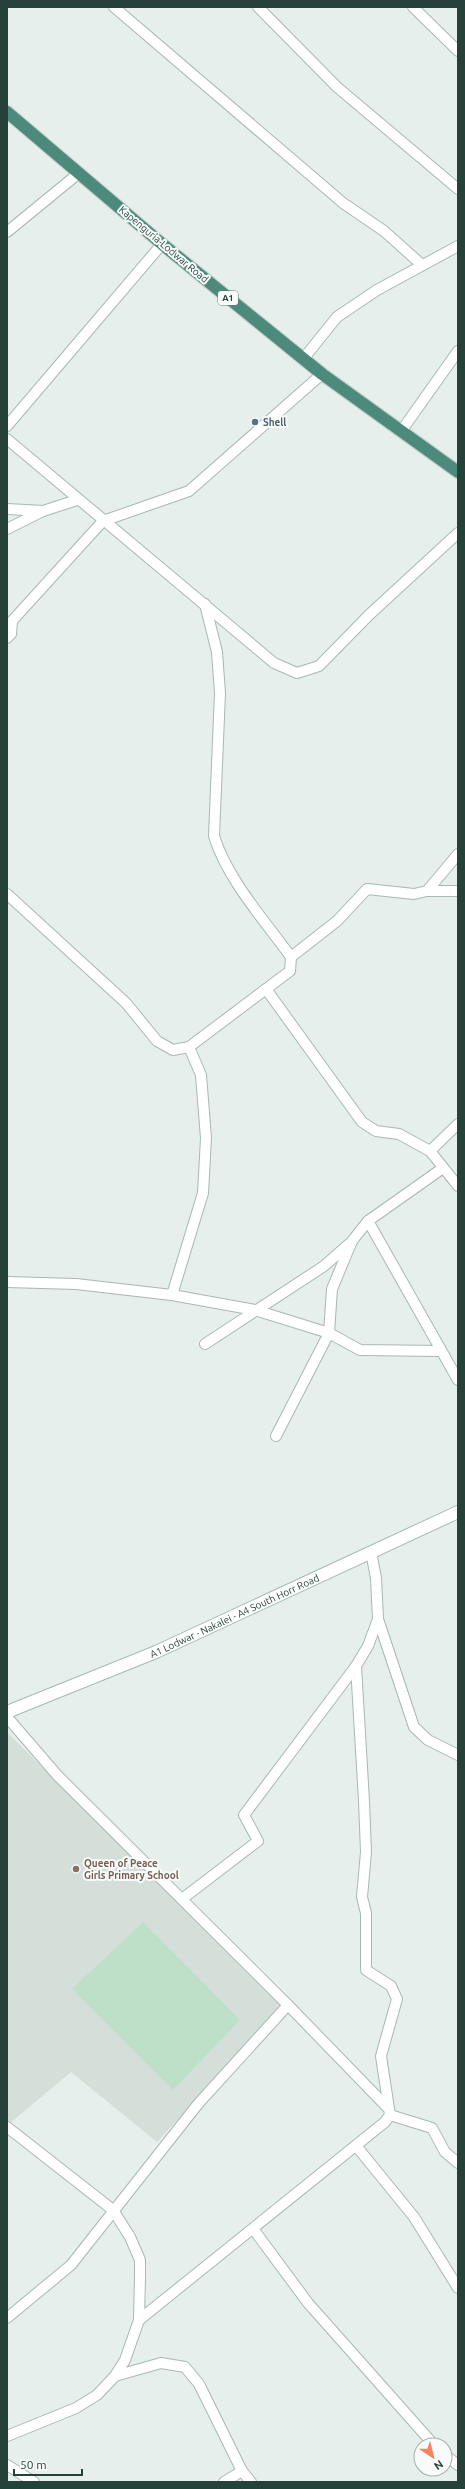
<svg xmlns="http://www.w3.org/2000/svg" width="465" height="2489" viewBox="0 0 465 2489" font-family="Ubuntu,sans-serif">
<rect width="100%" height="100%" fill="#e6efeb"/>
<!-- built -->
<polygon fill="#d4dfda" points="7,1732 282,2007 157,2142 71,2072 9,2124 7,2122"/>
<!-- pitch -->
<polygon fill="#bfe0c8" points="143,1922 240,2020 173,2090 72,1989"/>
<g fill="none" stroke-linecap="round" stroke-linejoin="round">
<!-- minor casing -->
<g stroke="#a8b8b2" stroke-width="12">
<g id="minor">
<polyline points="114,7 308,173 343,203 384,231 422,265"/>
<polyline points="258,7 337,87 458,189"/>
<polyline points="413,7 458,51"/>
<polyline points="7,232 79,173"/>
<polyline points="304,358 337,317 377,290 458,246"/>
<polyline points="7,426 162,244"/>
<polyline points="402,430 458,351"/>
<polyline points="7,439 274,663 297,673 319,666 369,615 458,533"/>
<polyline points="7,509 43,511"/>
<polyline points="7,529 43,511 77,500"/>
<path d="M205 604 217 652 220 693 214 836C227 879 265 921 291 957"/>
<polyline points="7,638 11,634 12,621 103,521 189,491 322,374"/>
<polyline points="427,891 458,891"/>
<polyline points="7,894 126,1003 157,1041 173,1050 189,1047 290,971 291,957 337,921 367,889 414,894 427,891 458,854"/>
<polyline points="266,989 362,1122 376,1131 399,1134 430,1151 458,1186"/>
<polyline points="430,1151 458,1124"/>
<polyline points="443,1168 368,1221 458,1380"/>
<polyline points="7,1282 76,1284 172,1295 255,1310 329,1333 360,1350 441,1351"/>
<polyline points="172,1295 203,1193 206,1138 201,1075 189,1047"/>
<polyline points="205,1344 324,1266 349,1244"/>
<polyline points="276,1436 329,1333 332,1289 352,1241 368,1221"/>
<polyline points="378,1619 414,1727 428,1740 458,1755"/>
<polyline points="7,1717 57,1775 288,2005 387,2107"/>
<polyline points="182,1899 258,1841 244,1815 356,1666 368,1646 378,1619 376,1578 371,1552"/>
<polyline points="390,2115 432,2128 445,2152 458,2163"/>
<polyline points="7,2127 113,2210 130,2237 140,2260 140,2277 139,2320 125,2360 115,2376 97,2395 76,2408 7,2436"/>
<polyline points="357,2147 414,2217 458,2288"/>
<polyline points="254,2230 308,2303 434,2445"/>
<polyline points="7,2318 71,2265 198,2104 288,2005"/>
<polyline points="139,2320 385,2122 390,2115 381,2056 397,1999 391,1986 366,1970 366,1913 362,1897 366,1852 364,1801 356,1666"/>
<polyline points="115,2376 161,2363 185,2367 199,2384 242,2471 224,2482"/>
<polyline points="445,2455 458,2465"/>
<polyline points="7,2465 34,2482"/>
<polyline points="242,2471 251,2482"/>
</g>
</g>
<!-- secondary casing -->
<g stroke="#a4bbb3" stroke-width="14">
<g id="secondary">
<path id="s1" d="M7 1712 156 1652 458 1512"/>
</g>
</g>
<!-- trunk casing -->
<g stroke="#c2cac8" stroke-width="14">
<polyline id="trunk" points="7,112 162,244 322,374 458,472"/>
</g>
<!-- minor -->
<use href="#minor" stroke="#fff" stroke-width="10"/>
<!-- secondary -->
<use href="#secondary" stroke="#fff" stroke-width="12"/>
<!-- trunk -->
<use href="#trunk" stroke="#4c8a7c" stroke-width="12"/>
</g>
<!-- markers -->
<circle fill="#5c6f8a" stroke="#f7fbf9" stroke-width="1.5" cx="255" cy="422" r="4"/>
<circle fill="#8d6e63" stroke="#f7fbf9" stroke-width="1.5" cx="76" cy="1869" r="4"/>
<g text-anchor="middle" stroke-width="4" stroke-linejoin="round" paint-order="stroke">
<!-- shield labels -->
<rect fill="#f7fbf9" stroke="#637a73" stroke-width="1" x="218" y="291" width="20" height="14" rx="3"/>
<g font-size="9" font-weight="bold" fill="#24423a">
<text x="228" y="301">A1</text>
</g>
<!-- street labels -->
<g font-size="10" fill="#24423a" stroke="#f7fbf9">
<text transform="translate(164 244) rotate(40)" y="4">Kapenguria-Lodwar Road</text>
<text dy="4" stroke="none"><textPath href="#s1" startOffset="247">A1 Lodwar - Nakalei - A4 South Horr Road</textPath></text>
</g>
<!-- service labels -->
<g font-size="10" font-weight="bold" fill="#4e5e75" stroke="#f7fbf9" text-anchor="start">
<text x="263" y="426">Shell</text>
</g>
<!-- education labels -->
<g font-size="10" font-weight="bold" fill="#785e54" stroke="#f7fbf9" text-anchor="start">
<text x="84" y="1867">Queen of Peace<tspan x="84" dy="12">Girls Primary School</tspan></text>
</g>
</g>
<!-- border -->
<rect width="465" height="2489" fill="none" stroke="#24423a" stroke-width="16"/>
<!-- north arrow -->
<g transform="translate(433 2457) rotate(145)"><circle r="19" fill="#f7fbf9" stroke="#a3b1ad"/>
<path d="M0-3L7 15L0 10L-7 15Z" fill="#f4845f"/>
<text y="-6" font-size="11" font-weight="bold" text-anchor="middle" fill="#24423a">N</text>
</g>
<!-- scale -->
<path d="M14 2469v6h68v-6" fill="none" stroke="#24423a" stroke-width="2"/>
<text x="20" y="2469" font-size="12" fill="#24423a" stroke="#f7fbf9" stroke-width="3" paint-order="stroke">50 m</text>
</svg>
